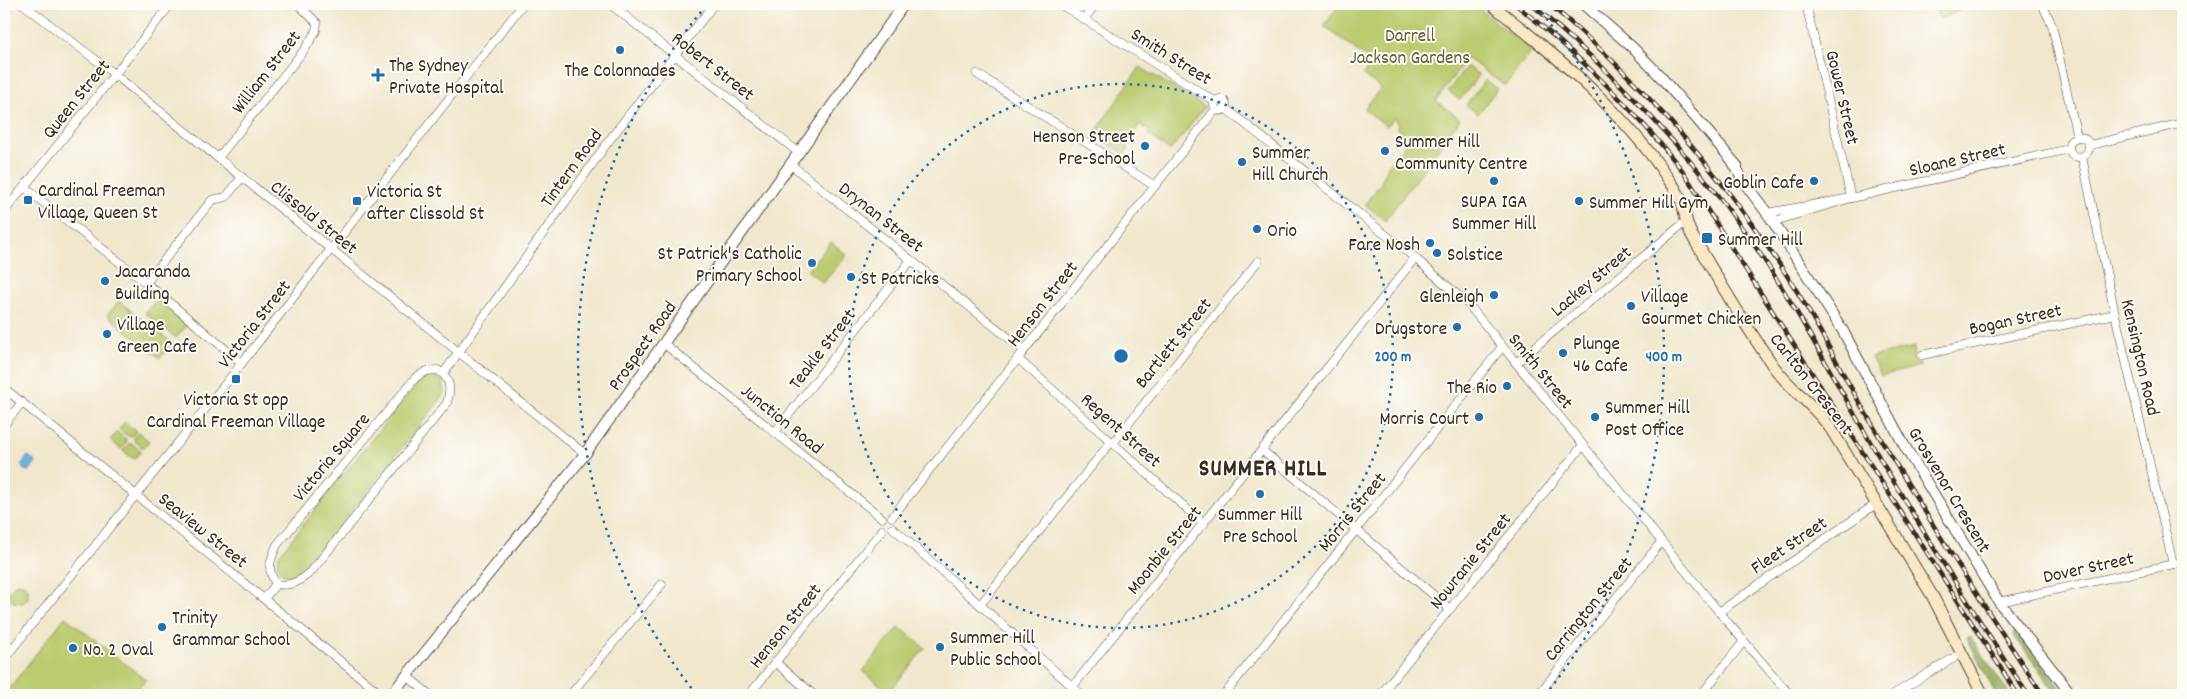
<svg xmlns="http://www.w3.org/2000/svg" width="2187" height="699" viewBox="0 0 2187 699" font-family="Dekko,sans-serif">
<rect width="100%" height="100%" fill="#fdfcf7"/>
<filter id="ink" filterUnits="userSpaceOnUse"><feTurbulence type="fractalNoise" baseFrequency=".02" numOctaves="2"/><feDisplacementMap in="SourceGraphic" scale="10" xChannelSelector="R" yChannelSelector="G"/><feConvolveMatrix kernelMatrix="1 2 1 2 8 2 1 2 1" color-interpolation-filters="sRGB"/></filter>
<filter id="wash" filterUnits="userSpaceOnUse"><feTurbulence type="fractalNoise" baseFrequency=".0096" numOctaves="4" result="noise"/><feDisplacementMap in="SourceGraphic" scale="20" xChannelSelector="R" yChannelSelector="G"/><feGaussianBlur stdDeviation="1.12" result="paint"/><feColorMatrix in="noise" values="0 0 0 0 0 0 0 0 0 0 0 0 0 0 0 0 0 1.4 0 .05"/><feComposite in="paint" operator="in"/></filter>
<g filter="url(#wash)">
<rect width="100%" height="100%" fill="#f0e7cc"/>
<!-- green -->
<g fill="#bbcc6f" stroke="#7b7b46">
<polygon points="1340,4 1473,4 1532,51 1505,86 1467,58 1436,101 1460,119 1385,221 1365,204 1381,183 1389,164 1402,150 1405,143 1402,138 1404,136 1397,128 1398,123 1395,117 1387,126 1364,109 1381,88 1363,75 1372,62 1324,26"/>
<polygon points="1933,4 1955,4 1959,11 1940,19"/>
<polygon points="1467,66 1479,75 1460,100 1448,91"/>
<polygon points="1140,67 1205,107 1170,151 1148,134 1150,132 1140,124 1125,144 1129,148 1125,154 1094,134"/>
<polygon points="1485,80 1497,89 1478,114 1466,105"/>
<polygon points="831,242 847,255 823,283 807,270"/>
<polygon points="156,300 187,325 176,338 145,313"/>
<polygon points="119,301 172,343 160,358 107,315"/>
<polygon points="1914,347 1913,360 1921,366 1881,376 1871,357"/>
<polygon points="426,376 434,376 443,382 445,393 441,399 301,574 295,576 284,575 277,566 279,555 417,383"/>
<polygon points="125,422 136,431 132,436 128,436 119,429"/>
<polygon points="117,432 126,439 126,442 121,449 110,440"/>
<polygon points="138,432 149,441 143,448 134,441 134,438"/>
<polygon points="128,444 132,444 141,451 134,459 123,451"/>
<polygon points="16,583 23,584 28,588 28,598 23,603 13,602 9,593"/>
<polygon points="65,617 146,680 133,695 4,695"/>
<polygon points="899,627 925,648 889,692 863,671"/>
</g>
<!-- forest -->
<g fill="#94b062" stroke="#686d40">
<polygon points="2016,631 2067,695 2057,695 2013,634"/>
<polygon points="1970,636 2010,695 1996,695 1967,638"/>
</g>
<!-- water -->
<polygon fill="#6bb4e3" stroke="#536f80" points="28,456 36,462 29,471 24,470 21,465"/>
</g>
<g filter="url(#ink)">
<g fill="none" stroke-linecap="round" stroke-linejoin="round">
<!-- minor casing -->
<g stroke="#564638" stroke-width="9">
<g id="minor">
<polyline points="23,4 109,70 585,454"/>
<polyline points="610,4 798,152"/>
<polyline points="1060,4 1216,102"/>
<polyline points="1806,4 1851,198"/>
<polyline points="2042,4 2052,25 2077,137"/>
<polyline points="1084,19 1096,4"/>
<polyline points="977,74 1155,186"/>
<circle cx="1220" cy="105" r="6"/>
<polyline points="1225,108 1415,258 1468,304 1719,612 1790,695"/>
<circle cx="2079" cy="147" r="10"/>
<polyline points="2090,145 2183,123"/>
<polyline points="2082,157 2115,314 2173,564"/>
<polyline points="218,158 305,49 316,31 317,23 298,4"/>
<polyline points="790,164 1024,350"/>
<polyline points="24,187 146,283 212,200 226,197 242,177"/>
<polyline points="1851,198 1772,212 1770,217 1778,220 1851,198 2069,149"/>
<polyline points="4,212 171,4"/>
<polyline points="146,283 242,363"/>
<polyline points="663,343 882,518"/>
<polyline points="1922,355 2115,314"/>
<polyline points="1017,358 1204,524"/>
<polyline points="1516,363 1685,222"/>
<path d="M438 370C451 379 451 389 447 403L311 572C300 581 291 587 276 584 266 568 270 561 277 545L416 377 427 371Z"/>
<polyline points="443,374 608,142 714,4"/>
<polyline points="4,388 382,695"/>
<polyline points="4,425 22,402"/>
<polyline points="775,432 911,260"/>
<polyline points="1113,443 1258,261"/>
<polyline points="1263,451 1450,609"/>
<polyline points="892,517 1216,109"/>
<polyline points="893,528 1082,695"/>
<polyline points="264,599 276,584"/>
<polyline points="1999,602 2183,562"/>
<polyline points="980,605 1111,442"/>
<polyline points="1719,612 1876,504"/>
<polyline points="4,659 234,373 523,4"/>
<polyline points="775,662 814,695"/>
<polyline points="407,676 430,695"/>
<polyline points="570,695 662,584"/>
<polyline points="749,695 882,530"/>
<polyline points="1066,695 1415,258"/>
<polyline points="1224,695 1502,347"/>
<polyline points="1380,695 1583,445"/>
<polyline points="1538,695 1661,542"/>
<polyline points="1701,695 1744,641"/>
<polyline points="1892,695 1962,653"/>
</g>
</g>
<!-- tertiary casing -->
<g stroke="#564638" stroke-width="12">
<g id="tertiary">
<polyline points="1583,4 1633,48 1660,76 1737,166"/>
<polyline points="1733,162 1743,181 1770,217 1843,331 1904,445 1999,602 2072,695"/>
<polyline points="391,695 585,454 904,4"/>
</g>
</g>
<!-- secondary casing -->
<g stroke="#564638" stroke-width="13">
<path id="secondary" d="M1491 4C1555 55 1624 111 1669 180 1674 186 1678 193 1681 200 1687 216 1684 223 1694 239 1720 282 1745 326 1774 367 1791 390 1815 406 1831 429L1933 597 1983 695"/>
</g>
<!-- minor -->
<use href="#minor" stroke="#fff" stroke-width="8"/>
<!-- tertiary -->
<use href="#tertiary" stroke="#fff" stroke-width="10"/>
<!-- secondary -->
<use href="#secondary" stroke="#fae7c3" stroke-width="11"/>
<!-- rail casing -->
<g stroke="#3b2a1e" stroke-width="4.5">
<g id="rail">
<path d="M1515 4C1577 53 1633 108 1682 170L2018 695"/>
<path d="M1531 4C1614 72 1688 151 1750 239 1790 296 1822 357 1856 417 1910 512 1968 604 2028 695"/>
<path d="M1549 4C1645 83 1726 180 1793 285 1819 326 1840 370 1865 412 1921 508 1981 602 2043 695"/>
</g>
</g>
<!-- rail -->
<use href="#rail" stroke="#fdfcf7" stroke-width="2.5" stroke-dasharray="8" stroke-linecap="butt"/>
</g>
</g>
<!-- distance rings -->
<g fill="none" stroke="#1f6fb2" stroke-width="2.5" stroke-dasharray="2.5 5">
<circle cx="1121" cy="356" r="272"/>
<path d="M696 694A543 543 0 0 1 705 7M1537 7A543 543 0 0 1 1546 694"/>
</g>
<!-- markers -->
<g fill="#1f6fb2" stroke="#fdfcf7" stroke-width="2">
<circle cx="620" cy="50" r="5"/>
<path d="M375.5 67.5h5v5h5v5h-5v5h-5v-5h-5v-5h5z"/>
<circle cx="1145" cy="146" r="5"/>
<circle cx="1385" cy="151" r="5"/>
<circle cx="1242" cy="162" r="5"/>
<circle cx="1494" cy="181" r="5"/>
<circle cx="1814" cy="181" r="5"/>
<rect x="23" y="195" width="10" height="10" rx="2.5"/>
<rect x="352" y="196" width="10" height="10" rx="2.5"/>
<circle cx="1579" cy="201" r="5"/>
<circle cx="1257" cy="229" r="5"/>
<rect x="1701" y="232" width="12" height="12" rx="2.5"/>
<circle cx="1430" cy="243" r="5"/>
<circle cx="1437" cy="253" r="5"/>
<circle cx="812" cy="263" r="5"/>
<circle cx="851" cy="277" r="5"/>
<circle cx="105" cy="281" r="5"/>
<circle cx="1494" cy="295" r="5"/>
<circle cx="1631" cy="306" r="5"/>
<circle cx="1457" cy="327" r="5"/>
<circle cx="107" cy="334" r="5"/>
<circle cx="1563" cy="353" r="5"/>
<rect x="231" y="374" width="10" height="10" rx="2.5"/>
<circle cx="1507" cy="386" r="5"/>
<circle cx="1479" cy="417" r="5"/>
<circle cx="1595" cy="417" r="5"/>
<circle cx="1260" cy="494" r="5"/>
<circle cx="162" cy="627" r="5"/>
<circle cx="940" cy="647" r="5"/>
<circle cx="73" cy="648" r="5"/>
</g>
<g text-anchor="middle" stroke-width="4" stroke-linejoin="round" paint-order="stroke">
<!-- park labels -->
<g font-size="19" fill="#615b36" stroke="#fdfcf7">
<text x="1410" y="41">Darrell<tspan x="1410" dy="22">Jackson Gardens</tspan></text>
</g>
<!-- street labels -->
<g font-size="19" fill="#3b2a1e" stroke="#fdfcf7">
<text transform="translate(1172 55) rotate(32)" y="7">Smith Street</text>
<text transform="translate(714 65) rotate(38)" y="7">Robert Street</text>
<text transform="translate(265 71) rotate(-52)" y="7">William Street</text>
<text transform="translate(1844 97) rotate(77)" y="7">Gower Street</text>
<text transform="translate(75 98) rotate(-51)" y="7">Queen Street</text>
<text transform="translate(1957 158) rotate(-13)" y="7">Sloane Street</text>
<text transform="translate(570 167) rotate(-54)" y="7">Tintern Road</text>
<text transform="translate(315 216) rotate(39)" y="7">Clissold Street</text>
<text transform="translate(882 216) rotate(38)" y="7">Drynan Street</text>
<text transform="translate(1590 280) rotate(-40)" y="7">Lackey Street</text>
<text transform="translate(1041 303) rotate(-52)" y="7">Henson Street</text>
<text transform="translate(2015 318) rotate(-12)" y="7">Bogan Street</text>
<text transform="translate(253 323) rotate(-52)" y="7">Victoria Street</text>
<text transform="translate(1172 342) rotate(-51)" y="7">Bartlett Street</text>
<text transform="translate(641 345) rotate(-55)" y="7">Prospect Road</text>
<text transform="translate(821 348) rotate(-52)" y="7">Teakle Street</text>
<text transform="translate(2142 357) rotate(77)" y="7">Kensington Road</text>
<text transform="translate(1542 370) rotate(51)" y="7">Smith Street</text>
<text transform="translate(1813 383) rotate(52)" y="7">Carlton Crescent</text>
<text transform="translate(783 418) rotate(39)" y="7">Junction Road</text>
<text transform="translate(1122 429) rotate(42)" y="7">Regent Street</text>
<text transform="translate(330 456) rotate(-50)" y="7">Victoria Square</text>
<text transform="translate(1951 489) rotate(59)" y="7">Grosvenor Crescent</text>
<text transform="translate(1351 511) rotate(-51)" y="7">Morris Street</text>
<text transform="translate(204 529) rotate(39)" y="7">Seaview Street</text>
<text transform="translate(1788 544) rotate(-34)" y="7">Fleet Street</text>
<text transform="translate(1163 549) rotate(-51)" y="7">Moonbie Street</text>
<text transform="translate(1469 560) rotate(-51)" y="7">Nowranie Street</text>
<text transform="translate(2088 566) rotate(-12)" y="7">Dover Street</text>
<text transform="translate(1587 608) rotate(-51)" y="7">Carrington Street</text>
<text transform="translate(784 625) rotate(-51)" y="7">Henson Street</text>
</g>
<!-- poi labels -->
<g font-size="19" fill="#3b2a1e" stroke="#fdfcf7" text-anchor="start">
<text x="389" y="71">The Sydney<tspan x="389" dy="22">Private Hospital</tspan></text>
<text x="620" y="76" text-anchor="middle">The Colonnades</text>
<text x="1135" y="142" text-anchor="end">Henson Street<tspan x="1135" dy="22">Pre-School</tspan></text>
<text x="1395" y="147">Summer Hill<tspan x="1395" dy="22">Community Centre</tspan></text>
<text x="1252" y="158">Summer<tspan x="1252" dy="22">Hill Church</tspan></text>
<text x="1804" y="188" text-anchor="end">Goblin Cafe</text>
<text x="38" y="196">Cardinal Freeman<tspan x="38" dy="22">Village, Queen St</tspan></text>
<text x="367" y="197">Victoria St<tspan x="367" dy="22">after Clissold St</tspan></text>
<text x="1494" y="207" text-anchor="middle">SUPA IGA<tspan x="1494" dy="22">Summer Hill</tspan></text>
<text x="1589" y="208">Summer Hill Gym</text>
<text x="1267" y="236">Orio</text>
<text x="1718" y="245">Summer Hill</text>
<text x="1420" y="250" text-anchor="end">Fare Nosh</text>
<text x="802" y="259" text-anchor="end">St Patrick's Catholic<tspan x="802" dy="22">Primary School</tspan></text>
<text x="1447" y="260">Solstice</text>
<text x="115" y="277">Jacaranda<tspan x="115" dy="22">Building</tspan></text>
<text x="861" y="284">St Patricks</text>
<text x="1484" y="302" text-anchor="end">Glenleigh</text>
<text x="1641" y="302">Village<tspan x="1641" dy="22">Gourmet Chicken</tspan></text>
<text x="117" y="330">Village<tspan x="117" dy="22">Green Cafe</tspan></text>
<text x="1447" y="334" text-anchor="end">Drugstore</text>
<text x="1573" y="349">Plunge<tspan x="1573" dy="22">46 Cafe</tspan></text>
<text x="1497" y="393" text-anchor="end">The Rio</text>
<text x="236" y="405" text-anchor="middle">Victoria St opp<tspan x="236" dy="22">Cardinal Freeman Village</tspan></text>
<text x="1605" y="413">Summer Hill<tspan x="1605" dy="22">Post Office</tspan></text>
<text x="1469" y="424" text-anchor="end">Morris Court</text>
<text x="1260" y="520" text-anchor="middle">Summer Hill<tspan x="1260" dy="22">Pre School</tspan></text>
<text x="172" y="623">Trinity<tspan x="172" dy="22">Grammar School</tspan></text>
<text x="950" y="643">Summer Hill<tspan x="950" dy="22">Public School</tspan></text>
<text x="83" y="655">No. 2 Oval</text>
</g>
<!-- district labels -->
<g font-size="24" font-weight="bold" letter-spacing="1" fill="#3b2a1e" stroke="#fdfcf7">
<text x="1263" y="475">SUMMER HILL</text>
</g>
</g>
<circle cx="1121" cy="356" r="8" fill="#1f6fb2" stroke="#fdfcf7" stroke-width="2.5"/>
<g font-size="15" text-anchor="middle" font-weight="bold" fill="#1f6fb2" stroke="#fdfcf7" stroke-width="4" stroke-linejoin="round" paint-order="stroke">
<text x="1393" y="361">200 m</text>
<text x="1664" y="361">400 m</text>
</g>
<!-- margin -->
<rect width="2187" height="699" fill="none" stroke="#fdfcf7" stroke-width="20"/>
</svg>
